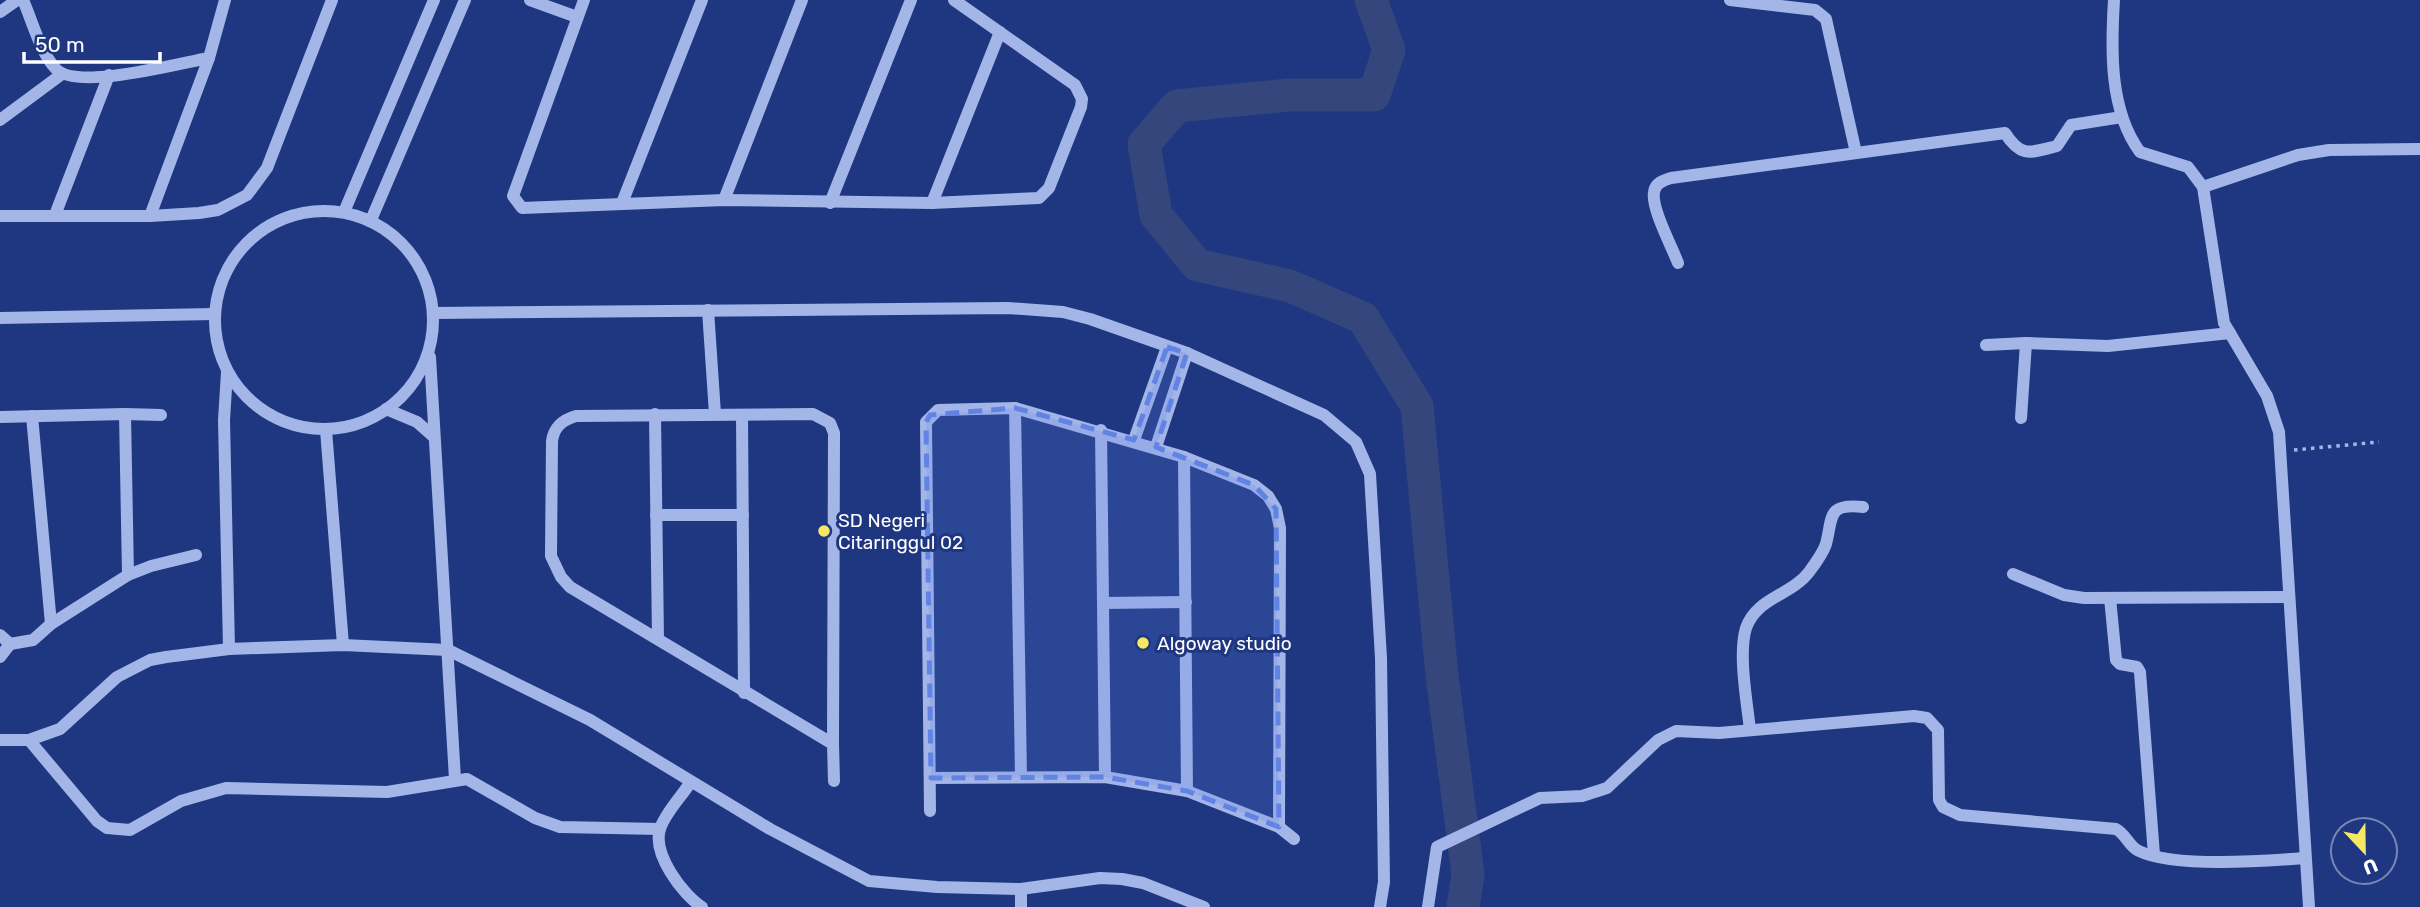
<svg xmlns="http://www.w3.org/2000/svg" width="2420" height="907" viewBox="0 0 2420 907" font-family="Rubik,sans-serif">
<rect width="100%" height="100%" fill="#1f3780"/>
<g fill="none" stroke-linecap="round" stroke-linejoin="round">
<!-- river -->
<polyline stroke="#34467c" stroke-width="33" points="1371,0 1389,50 1374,95 1289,95 1177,106 1144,144 1156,215 1197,265 1290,286 1363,318 1417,406 1442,676 1468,874 1463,907"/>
<!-- path -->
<polyline stroke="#a4b6e8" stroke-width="3.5" stroke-dasharray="3.5 5" stroke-linecap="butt" points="2294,450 2379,442"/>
<!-- minor -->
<g stroke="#a4b6e8" stroke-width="12">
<path d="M23 0C32 20 40 52 56 69 77 91 180 63 209 58"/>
<polyline points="530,0 577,17"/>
<polyline points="584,0 513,196 522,208 724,200 932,203 1039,198 1049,188 1081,107 1082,99 1075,85 954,0"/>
<polyline points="1730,0 1815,10 1826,19 1856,153"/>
<path d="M2114 0C2111 49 2109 110 2140 152L2188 167 2203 187 2224 323 2267 396 2279 432 2309 907"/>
<polyline points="0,12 17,0"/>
<polyline points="0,120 62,74"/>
<polyline points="2203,187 2298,155 2329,150 2420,149"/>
<polyline points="724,200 802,0"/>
<polyline points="622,203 702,0"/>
<polyline points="830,203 911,0"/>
<polyline points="932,203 1000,32"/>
<circle cx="324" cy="320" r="109"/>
<polyline points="344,212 434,0"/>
<polyline points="55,215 109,75"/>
<polyline points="0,216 150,216 199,213 218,210 247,195 267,168 332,0"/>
<polyline points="150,216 209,58 225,0"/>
<polyline points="371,220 465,0"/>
<path d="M1678 263C1672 247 1651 208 1654 192 1655 183 1664 180 1671 178L2005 133C2021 158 2030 153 2057 146L2071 125 2122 117"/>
<polyline points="708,310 715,414"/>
<polyline points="434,313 1008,308 1063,312 1090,319 1187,353 1324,415 1356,442 1370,474 1381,658 1384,882 1380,907"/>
<polyline points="0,318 214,314"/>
<polyline points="1986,345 2026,343 2108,346 2230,333"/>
<polyline points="430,357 455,779"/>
<polyline points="227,372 224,420 229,649"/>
<polyline points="1015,408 1021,777"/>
<polyline points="386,409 417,422 434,437"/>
<polyline points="125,414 161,415"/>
<polyline points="655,414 658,639"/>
<polyline points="742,415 744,693"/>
<polyline points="32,416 51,624"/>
<polyline points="0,417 125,414 128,575"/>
<polyline points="2021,418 2026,343"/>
<polyline points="326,430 343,645"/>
<polyline points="1101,430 1105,777"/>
<polyline points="1134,440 1167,347"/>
<polyline points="1156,447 1187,353"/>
<polyline points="1184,457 1187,791"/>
<polyline points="656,515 743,515"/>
<polyline points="2013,574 2064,595 2084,598 2288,597"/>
<polyline points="2110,598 2116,660 2120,664 2137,667 2140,672 2154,855"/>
<polyline points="1103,603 1186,602"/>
<polyline points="0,635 10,644 33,640 51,624 128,575 151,566 196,555"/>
<polyline points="0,657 10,644"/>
<path d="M1750 730C1747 702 1738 654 1746 628 1757 597 1791 596 1809 572 1815 564 1823 553 1826 544 1833 518 1826 503 1863 507"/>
<polyline points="0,740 29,740 60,729 117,677 150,660 166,657 229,649 343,645 448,650 590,720 770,829 869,881 937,887 1021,889 1100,878 1122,879 1143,883 1204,907"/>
<polyline points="29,740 97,821 107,828 130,830 181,801 226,788 387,792 467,779 535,818 560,827 660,829"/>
<path d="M833 744 834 433 830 423 813 414 576 416C562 420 554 427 552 441L551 556 561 577 570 587 833 744 834 781"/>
<polyline points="931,778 1105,777 1187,791 1279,827 1294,839"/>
<path d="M690 783C682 796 665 813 660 829 652 854 683 895 702 907"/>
<polyline points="930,811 926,422 938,410 1015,408 1184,457 1254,485 1268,496 1276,509 1280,528 1279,827"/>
<polyline points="1021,889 1021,907"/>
<path d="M1428 907 1437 847 1540 798 1582 796 1607 788 1658 740 1676 731 1719 733 1914 716 1927 718 1938 730 1939 800 1943 807 1960 815 2116 829C2126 834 2129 847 2139 851 2173 868 2266 861 2305 858"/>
</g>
</g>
<!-- marked area -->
<path fill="#6183e4" fill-opacity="0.2" stroke="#6183e4" stroke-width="5" stroke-dasharray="14 9" stroke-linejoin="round" d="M1167 347 1187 353 1156 447 1254 485 1276 509 1279 827 1187 791 1105 777 931 778 926 422 930 415 1015 408 1134 440Z"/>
<!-- markers -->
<g fill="#f6e764" stroke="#1f3780" stroke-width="2.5">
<circle cx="824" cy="531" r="7"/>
<circle cx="1143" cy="643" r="7"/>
</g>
<g text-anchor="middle" stroke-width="6" stroke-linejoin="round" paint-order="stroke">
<!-- poi labels -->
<g font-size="19" fill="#fff" stroke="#1f3780" text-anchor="start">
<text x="838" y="527">SD Negeri<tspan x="838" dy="22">Citaringgul 02</tspan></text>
<text x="1157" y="650">Algoway studio</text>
</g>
</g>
<!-- north arrow -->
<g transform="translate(2364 851) rotate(158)"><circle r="33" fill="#1f3780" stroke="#7987b3" stroke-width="2"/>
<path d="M0-5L12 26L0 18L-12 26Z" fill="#f6e764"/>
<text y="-10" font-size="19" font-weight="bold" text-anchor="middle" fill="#ffffff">U</text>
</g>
<!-- scale -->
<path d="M24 52v10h136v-10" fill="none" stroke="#ffffff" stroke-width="3.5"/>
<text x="35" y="52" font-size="21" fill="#ffffff" stroke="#1f3780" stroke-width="5" paint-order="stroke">50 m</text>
</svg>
